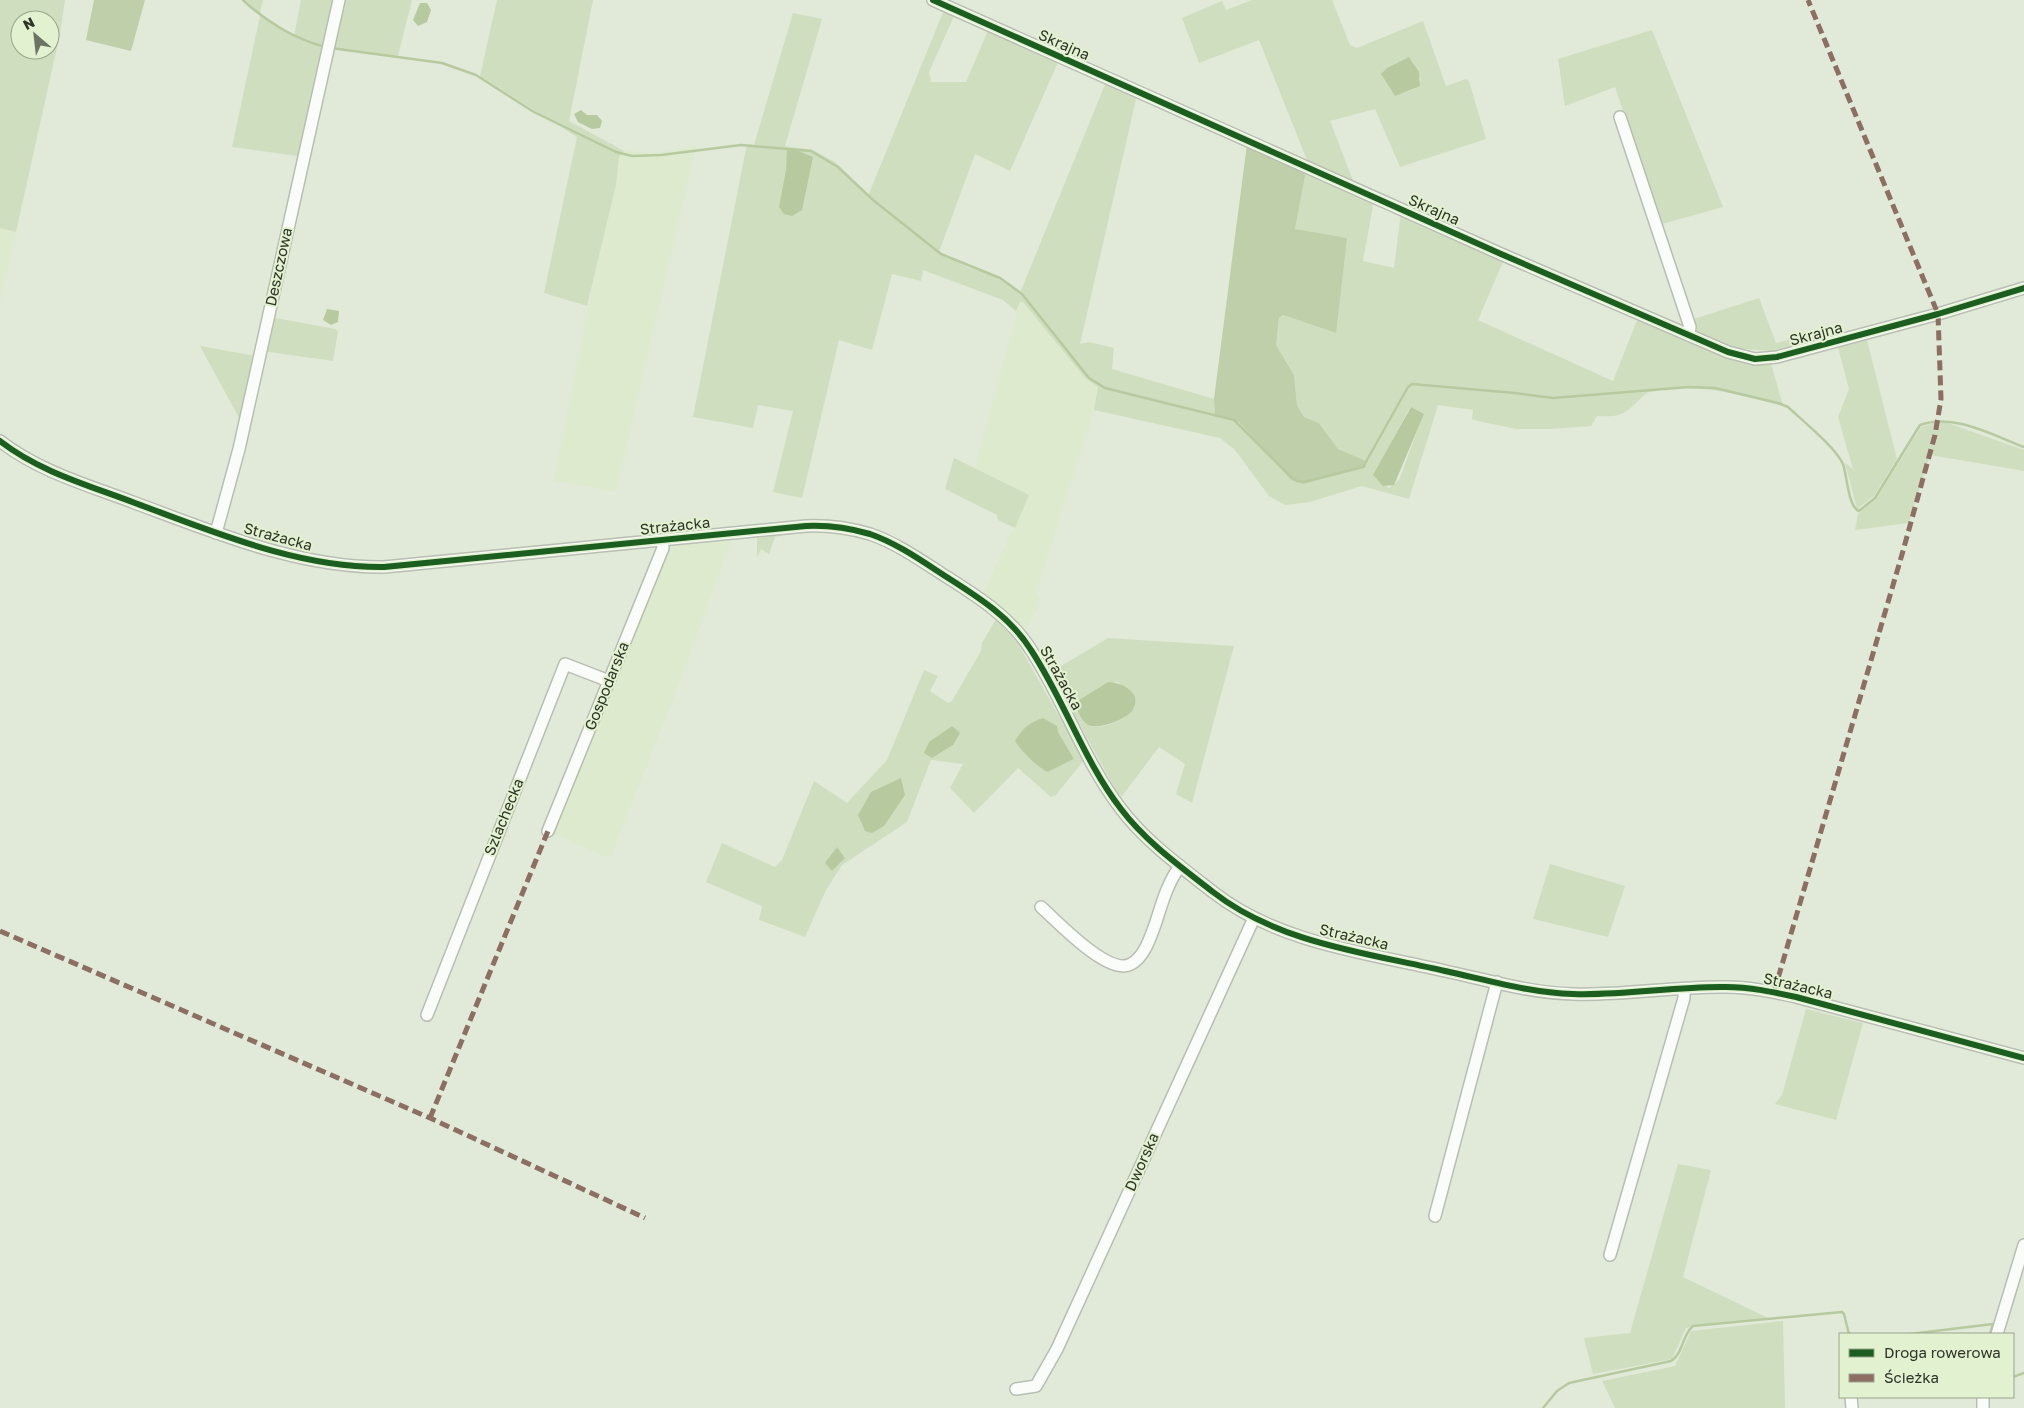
<svg xmlns="http://www.w3.org/2000/svg" width="2024" height="1408" viewBox="0 0 2024 1408" font-family="'Golos Text',sans-serif">
<rect width="100%" height="100%" fill="#e1e9d8"/>
<!-- built -->
<g fill="#ddeacd">
<polygon points="696,146 616,491 554,481 598,259 616,185 619,157 624,151 659,153"/>
<polygon points="0,228 16,232 0,302"/>
<polygon points="1020,302 1023,302 1086,379 1098,387 1094,410 1036,592 1040,598 1037,609 1026,629 983,593 1029,495 975,468"/>
<polygon points="731,541 679,684 610,858 548,831 603,683 657,547"/>
</g>
<!-- green -->
<g fill="#d0dec0" fill-rule="evenodd">
<path d="M0 0H65L60 34 16 232 0 228ZM20 20H50V50H20Z"/>
<polygon points="245,0 263,0 260,13 294,36 301,0 412,0 398,56 327,47 305,157 232,147 260,16"/>
<polygon points="497,0 593,0 569,121 624,151 619,157 616,185 587,306 544,293 577,137 480,76"/>
<path d="M1252 0H1332L1350 45 1357 48 1423 21 1446 86 1466 79 1469 81 1486 139 1400 167 1375 109 1330 121 1354 183 1374 200 1363 261 1394 268 1401 212 1503 262 1478 320 1613 381 1638 318 1733 354 1769 356 1783 406C1740 395 1695 381 1650 392 1645 393 1642 398 1638 401 1623 416 1618 417 1597 416L1591 426 1551 429H1516L1478 421 1472 419 1473 410 1438 405 1409 499 1362 486 1310 502 1285 505 1269 496 1235 450 1220 438 1094 410 1098 387 1086 379 1023 302H1020L1016 311 1003 300 923 270 921 281 892 274 872 350 839 340 802 498 773 492 793 411 758 405 753 428 693 417 747 144 754 145 793 13 822 19 785 146 813 150 835 162 868 196 944 10 955 14 929 72 931 82H966L989 28 1059 60 1010 171 975 154 939 252 969 268 991 274 1020 293 1106 82 1137 95 1080 344 1089 342 1114 348 1112 369 1214 399 1215 416 1239 422 1291 480 1364 460 1338 449 1319 423 1304 417 1297 405 1294 375 1276 345 1279 318 1283 315 1336 333 1295 229 1307 160 1259 40 1199 63 1182 18 1222 1 1226 10ZM1412 60 1421 80 1414 89 1395 95 1386 82 1385 70ZM1410 407 1423 415 1399 480 1389 488 1374 477Z"/>
<polygon points="1652,30 1723,207 1662,224 1615,87 1565,106 1558,59"/>
<polygon points="1759,298 1776,343 1814,333 1818,341 1771,351 1732,348 1698,335 1694,319"/>
<polygon points="270,317 336,329 338,332 333,361 262,351"/>
<polygon points="1866,336 1897,459 1874,496 1857,509 1845,463 1853,469 1838,417 1849,389 1837,344"/>
<polygon points="200,346 261,357 244,427"/>
<polygon points="1942,421 2024,450 2024,471 1930,455 1909,523 1855,530 1858,514 1876,499 1921,427"/>
<polygon points="954,458 1029,495 1015,528 998,520 997,515 945,489"/>
<polygon points="787,534 775,537 769,554 761,549 757,558 757,538"/>
<path d="M996 619 1017 642 1084 760 1056 795 1051 797 1018 768 974 813 950 788 963 764 931 760 907 822 842 865 826 890 805 937 759 920 762 906 706 882 722 843 775 867 782 860 814 781 847 803 887 760 924 670 938 676 930 691 948 703 952 701 981 651 982 643ZM1043 718 1058 732 1074 759 1048 772 1033 761 1015 741C1022 729 1029 722 1043 718Z"/>
<path d="M1108 638 1234 646 1192 803 1176 794 1185 764 1159 747 1122 796 1118 794 1051 672ZM1108 682H1118L1135 704C1133 707 1132 711 1129 714 1120 721 1100 731 1088 725 1081 721 1078 713 1075 706L1079 700Z"/>
<polygon points="1550,864 1625,886 1608,937 1533,919"/>
<polygon points="1806,1009 1863,1023 1836,1120 1775,1104 1782,1095"/>
<polygon points="1678,1164 1711,1170 1683,1277 1768,1318 1686,1328 1672,1359 1593,1374 1584,1338 1630,1333"/>
<polygon points="1783,1321 1785,1408 1615,1408 1602,1381 1675,1366 1691,1331"/>
</g>
<!-- forest -->
<g fill="#becfa9">
<polygon points="94,0 145,0 131,51 86,40"/>
<polygon points="1247,144 1306,170 1295,229 1347,238 1336,333 1283,315 1279,318 1276,345 1294,375 1297,405 1304,417 1319,423 1338,449 1364,460 1366,467 1303,484 1291,480 1239,422 1215,416 1214,399"/>
</g>
<!-- water -->
<g fill="#b7ca9f">
<polygon points="420,3 427,3 431,10 427,22 418,26 413,20"/>
<polygon points="1409,57 1419,72 1420,86 1395,96 1381,74 1387,68"/>
<polygon points="581,110 587,115 597,115 602,121 600,128 592,129 578,122 574,114"/>
<polygon points="791,148 813,157 802,210 792,216 784,214 779,207 786,170 787,150"/>
<polygon points="327,309 339,311 338,322 331,325 323,320"/>
<polygon points="1411,407 1424,414 1394,485 1383,486 1373,475"/>
<path d="M1108 682C1123 682 1144 694 1132 711 1125 720 1098 730 1088 725 1081 721 1079 713 1075 706L1079 700Z"/>
<path d="M1043 718 1057 726 1058 732 1074 759 1048 772C1038 768 1021 751 1015 741 1022 729 1029 722 1043 718Z"/>
<polygon points="952,726 960,733 953,745 932,758 924,753 929,742"/>
<polygon points="901,778 905,795 884,826 872,833 865,831 858,815 871,792"/>
<polygon points="837,847 845,858 832,871 825,863"/>
</g>
<g fill="none" stroke-linecap="round" stroke-linejoin="round">
<!-- stream -->
<g stroke="#b7ca9f" stroke-width="2.5">
<path d="M243 0C265 21 296 40 326 47"/>
<path d="M331 48 442 63 476 75 534 112 616 152 632 156 661 155 741 145 811 151 838 167 873 200 941 254 1000 278 1022 294 1089 378 1105 388 1234 420 1291 477 1297 481 1304 482 1363 467 1408 387 1412 384 1515 393 1553 398 1689 387 1715 388 1778 403 1788 407C1803 421 1835 447 1843 464 1847 475 1848 507 1859 511L1875 498 1920 425C1955 413 1992 435 2024 447"/>
<polyline points="1910,1334 1993,1324 1990,1334"/>
<polyline points="2013,1377 2024,1373"/>
<path d="M1543 1408 1557 1391 1569 1383 1671 1361C1683 1354 1682 1335 1693 1326L1842 1312 1844 1314 1849 1334"/>
</g>
<!-- minor casing -->
<g stroke="#b8beb1" stroke-width="14">
<g id="minor">
<polyline points="933,0 1501,254 1728,352 1755,359 1777,357 1938,314 2024,288"/>
<polyline points="1620,117 1690,327 1689,335"/>
<path d="M0 441C40 472 88 485 135 503 214 532 298 568 384 567L806 526C827 525 849 528 870 534 896 543 919 559 942 574 975 595 1010 616 1031 650 1064 700 1084 761 1121 809 1146 842 1181 867 1213 892 1278 943 1367 953 1445 971 1487 980 1530 993 1573 994 1624 996 1675 986 1726 987 1750 987 1773 992 1796 997L2024 1058"/>
<polyline points="216,533 239,449 339,0"/>
<polyline points="548,831 663,548 662,540"/>
<path d="M1041 907C1057 921 1109 977 1131 964 1145 957 1151 935 1156 922 1162 903 1168 882 1180 866"/>
<polyline points="427,1015 565,664 609,681"/>
<polyline points="1435,1216 1497,982"/>
<polyline points="1610,1255 1684,998 1684,989"/>
<polyline points="1997,1334 2024,1245"/>
<polyline points="1016,1389 1036,1386 1057,1349 1254,918"/>
<polyline points="1851,1397 1852,1408"/>
<polyline points="1983,1408 1983,1397"/>
</g>
</g>
<!-- minor -->
<use href="#minor" stroke="#fafcf9" stroke-width="11"/>
<!-- quiet -->
<g stroke="#8d6e63" stroke-width="5" stroke-dasharray="10 5" stroke-linecap="butt">
<polyline points="0,931 430,1118 645,1218"/>
<polyline points="1774,992 1903,551 1935,435 1941,399 1938,314 1808,0"/>
<polyline points="430,1118 548,831"/>
</g>
<!-- cycleway casing -->
<g stroke="#e2f1d0" stroke-width="9">
<g id="cycleway">
<polyline points="933,0 1501,254 1728,352 1755,359 1777,357 1938,314 2024,288"/>
<path d="M0 441C40 472 88 485 135 503 214 532 298 568 384 567L806 526C827 525 849 528 870 534 896 543 919 559 942 574 975 595 1010 616 1031 650 1064 700 1084 761 1121 809 1146 842 1181 867 1213 892 1278 943 1367 953 1445 971 1487 980 1530 993 1573 994 1624 996 1675 986 1726 987 1750 987 1773 992 1796 997L2024 1058"/>
</g>
</g>
<!-- cycleway -->
<use href="#cycleway" stroke="#1b5e20" stroke-width="6"/>
</g>
<g text-anchor="middle" stroke-width="4" stroke-linejoin="round" paint-order="stroke">
<!-- street labels -->
<g font-size="15" fill="#2e3327" stroke="#e2f1d0">
<text transform="translate(1064 45) rotate(24)" y="5">Skrajna</text>
<text transform="translate(1434 210) rotate(24)" y="5">Skrajna</text>
<text transform="translate(279 267) rotate(-78)" y="5">Deszczowa</text>
<text transform="translate(1816 334) rotate(-15)" y="5">Skrajna</text>
<text transform="translate(675 526) rotate(-6)" y="5">Strażacka</text>
<text transform="translate(278 537) rotate(15)" y="5">Strażacka</text>
<text transform="translate(1061 678) rotate(61)" y="5">Strażacka</text>
<text transform="translate(607 686) rotate(-68)" y="5">Gospodarska</text>
<text transform="translate(504 817) rotate(-68)" y="5">Szlachecka</text>
<text transform="translate(1354 937) rotate(13)" y="5">Strażacka</text>
<text transform="translate(1798 986) rotate(13)" y="5">Strażacka</text>
<text transform="translate(1142 1162) rotate(-66)" y="5">Dworska</text>
</g>
</g>
<!-- legend -->
<rect x="1839" y="1333" width="175" height="65" fill="#e2f1d0" stroke="#9aa58c"/>
<rect x="1849" y="1349" width="25" height="8" fill="#1b5e20" stroke="#9aa58c"/>
<text x="1884" y="1358" font-size="15" fill="#2e3327">Droga rowerowa</text>
<rect x="1849" y="1374" width="25" height="8" fill="#8d6e63" stroke="#9aa58c"/>
<text x="1884" y="1383" font-size="15" fill="#2e3327">Ścieżka</text>
<!-- north arrow -->
<g transform="translate(35 35) rotate(332)"><circle r="24" fill="#e2f1d0" stroke="#9aa58c"/>
<path d="M0-4L9 19L0 12L-9 19Z" fill="#6d7365"/>
<text y="-8" font-size="14" font-weight="bold" text-anchor="middle" fill="#2e3327">N</text>
</g>
</svg>
